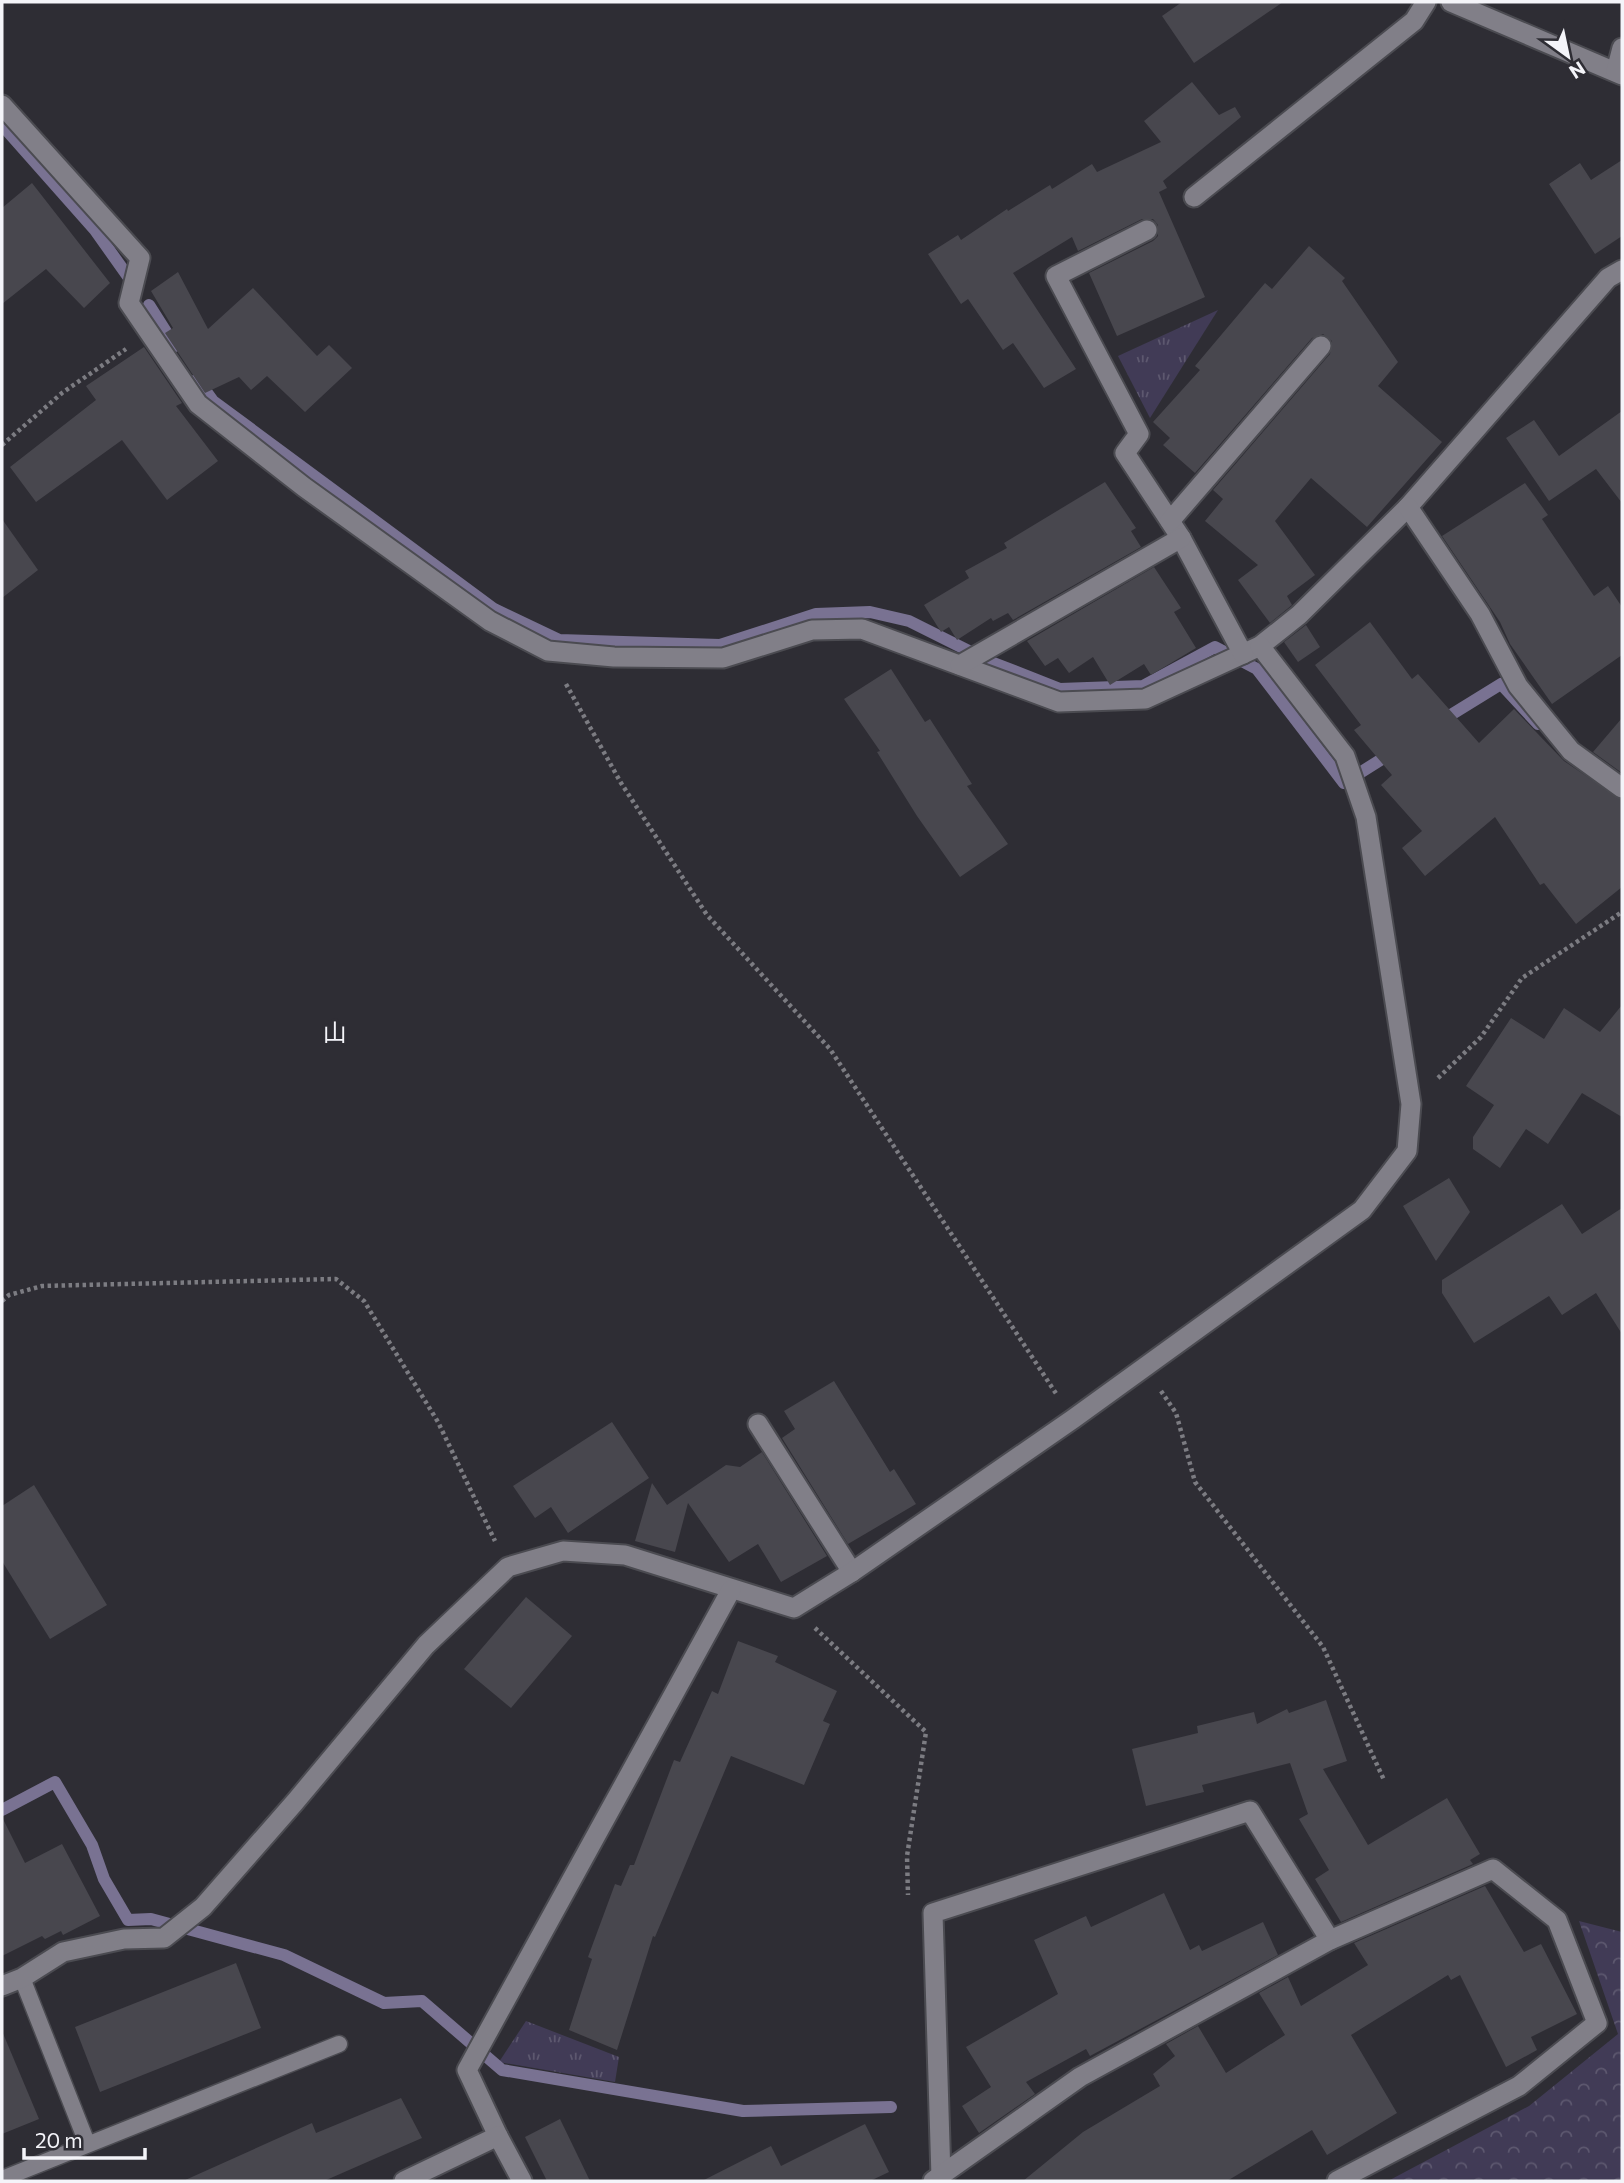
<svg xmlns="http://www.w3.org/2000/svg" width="1624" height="2183" viewBox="0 0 1624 2183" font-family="Commissioner,'Noto Sans JP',sans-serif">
<defs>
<pattern id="forest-crowns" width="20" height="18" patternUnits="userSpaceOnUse" patternTransform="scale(1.75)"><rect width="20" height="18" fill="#413b56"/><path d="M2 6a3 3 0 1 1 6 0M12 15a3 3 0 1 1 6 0" fill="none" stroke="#5d586f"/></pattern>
<pattern id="park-tufts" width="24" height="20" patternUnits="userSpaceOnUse" patternTransform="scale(1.75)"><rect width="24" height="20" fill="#413b56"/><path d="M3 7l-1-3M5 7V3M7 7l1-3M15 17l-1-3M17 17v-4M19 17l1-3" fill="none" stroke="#5d586f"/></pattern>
</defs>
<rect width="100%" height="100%" fill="#2e2d34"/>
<!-- forest -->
<polygon fill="url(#forest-crowns)" points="1579,1921 1622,1932 1622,2181 1388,2181 1529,2106 1618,2034"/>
<!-- park -->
<g fill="url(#park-tufts)">
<polygon points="1218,310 1150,418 1118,356"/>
<polygon points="526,2021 619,2057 615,2082 499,2062"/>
</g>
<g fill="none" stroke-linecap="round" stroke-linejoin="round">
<!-- stream -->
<g stroke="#797292" stroke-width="12">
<polyline points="2,125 95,230 134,285"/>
<polyline points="149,305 175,346"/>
<polyline points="197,379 213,401 494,609 559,640 720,645 816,614 870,612 909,621 991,662 1060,689 1143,686 1215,647 1257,669 1344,783 1393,752"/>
<polyline points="1441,721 1501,684 1538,724"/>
<polyline points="1599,782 1622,801"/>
<polyline points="2,1810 55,1782 92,1845 104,1879 128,1920 151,1919 284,1955 384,2003 422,2001 502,2070 743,2111 891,2107"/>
</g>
</g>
<!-- building -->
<g fill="#48474e">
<polygon points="1182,2 1283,2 1194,63 1162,16"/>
<polygon points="1192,82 1219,115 1235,107 1241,117 1163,181 1167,188 1159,192 1205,297 1117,336 1089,273 1153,241 1158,236 1158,225 1153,219 1142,219 1078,251 1072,237 1013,273 1076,369 1044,388 1013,343 1003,350 968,299 961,304 928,254 958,235 961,240 1007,209 1008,211 1050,185 1052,189 1092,164 1097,172 1161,142 1144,121"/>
<polygon points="1622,160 1622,236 1595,254 1549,184 1580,163 1591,180"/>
<polygon points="32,183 110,283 84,308 46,269 2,304 2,208"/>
<polygon points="1309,246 1345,278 1342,281 1398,362 1378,386 1442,442 1367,527 1311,478 1275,521 1315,575 1287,596 1292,605 1270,623 1238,580 1258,565 1205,521 1223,499 1213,490 1330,354 1332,341 1323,334 1312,338 1195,473 1163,445 1170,438 1153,422 1200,370 1195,366 1265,283 1272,289"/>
<polygon points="178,272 208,329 253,288 317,356 329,345 352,368 305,412 267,376 251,390 239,377 205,393 165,333 173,328 151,291"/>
<polygon points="144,347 182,403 176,406 218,461 167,500 122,440 36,502 10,467 96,400 86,386"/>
<polygon points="1622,411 1622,503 1596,469 1549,501 1506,438 1534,420 1559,456"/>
<polygon points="1105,482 1136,528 1131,531 1141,547 1013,620 1008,613 993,621 991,618 957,640 949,627 941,632 924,605 969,578 965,571 1007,548 1004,543"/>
<polygon points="1525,483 1548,515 1542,519 1594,596 1608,586 1622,607 1622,655 1552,704 1510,644 1500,622 1442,536"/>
<polygon points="2,519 38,570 2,598"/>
<polygon points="1154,567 1181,608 1174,612 1196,648 1151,675 1144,664 1110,685 1093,657 1069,673 1058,658 1045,666 1027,641"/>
<polygon points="1370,622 1412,679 1418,674 1479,743 1514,709 1564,761 1622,800 1622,887 1576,924 1544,883 1540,885 1495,817 1425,876 1402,848 1422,831 1381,785 1392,775 1354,730 1361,725 1315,665"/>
<polygon points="1306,625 1320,647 1298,662 1284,642"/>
<polygon points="891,669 925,722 930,719 972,784 967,786 1008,844 960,877 917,816 877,752 880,751 844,699"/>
<polygon points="1622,718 1622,773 1593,752"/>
<polygon points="1622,1005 1622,1117 1582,1093 1548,1144 1526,1129 1500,1168 1473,1149 1473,1137 1494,1105 1466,1086 1511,1018 1544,1039 1564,1008 1600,1032"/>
<polygon points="1449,1178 1470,1212 1436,1261 1403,1206"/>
<polygon points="1562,1204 1582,1234 1622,1208 1622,1334 1596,1293 1562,1315 1549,1296 1474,1343 1442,1293 1442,1280"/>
<polygon points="834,1381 890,1472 894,1469 916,1504 848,1544 782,1438 795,1429 784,1411"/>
<polygon points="612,1422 649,1478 568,1533 551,1507 535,1518 513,1486"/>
<polygon points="762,1452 827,1556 781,1582 758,1544 729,1562 688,1503 675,1552 635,1541 652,1483 667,1505 726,1465 740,1467"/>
<polygon points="34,1485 107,1605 50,1639 2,1561 2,1506"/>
<polygon points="526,1597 572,1636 511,1708 464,1669"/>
<polygon points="738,1641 778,1656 775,1662 837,1691 823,1721 830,1724 804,1785 731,1756 655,1937 653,1936 617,2050 569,2030 592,1959 588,1957 615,1884 621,1886 630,1865 634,1865 674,1760 680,1762 712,1691 718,1694"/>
<polygon points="1326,1700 1347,1761 1323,1769 1368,1845 1447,1798 1480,1854 1470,1860 1473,1864 1341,1922 1315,1879 1329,1870 1299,1819 1308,1814 1290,1763 1202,1785 1204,1792 1146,1806 1132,1749 1198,1733 1197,1726 1254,1712 1257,1724 1287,1709 1289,1713"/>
<polygon points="2,1817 25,1863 62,1844 100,1916 63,1935 61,1931 45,1939 42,1936 2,1956"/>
<polygon points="1485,1886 1524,1952 1541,1944 1577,2014 1531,2037 1537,2050 1506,2067 1460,1975 1451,1980 1448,1975 1351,2035 1397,2113 1327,2155 1312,2130 1227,2181 1023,2181 1083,2132 1160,2086 1153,2074 1175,2056 1166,2044 1198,2026 1226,2073 1285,2035 1259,1993 1288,1977 1301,2006 1368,1965 1354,1943"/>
<polygon points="1164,1893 1190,1950 1199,1945 1202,1951 1263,1922 1278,1955 1090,2056 1086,2049 1026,2082 1035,2094 979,2133 962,2106 991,2087 966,2047 1058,1994 1034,1940 1086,1916 1091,1927"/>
<polygon points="236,1963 261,2028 100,2092 75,2027"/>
<polygon points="2,2031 39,2119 2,2134"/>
<polygon points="401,2098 422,2138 324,2181 183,2181 312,2123 316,2133"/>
<polygon points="560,2119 590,2181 547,2181 525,2137"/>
<polygon points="865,2124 889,2172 870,2181 702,2181 771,2146 781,2166"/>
</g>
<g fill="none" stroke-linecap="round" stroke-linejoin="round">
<!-- service casing -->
<g stroke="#4b4b51" stroke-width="19">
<g id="service">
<polyline points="22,1978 87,2143"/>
<polyline points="2,2179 339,2044"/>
</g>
</g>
<!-- minor casing -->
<g stroke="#4b4b51" stroke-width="23">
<g id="minor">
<polyline points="1451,2 1622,75"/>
<polyline points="1616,71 1622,48"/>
<polyline points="2,105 140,258 129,303 198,404 304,487 490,621 548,651 614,657 723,658 812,630 862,629 1059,702 1145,699 1260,646 1299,615 1408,507 1608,278 1622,270"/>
<polyline points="1194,197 1414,21 1426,2"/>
<polyline points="1147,230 1056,276 1139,434 1125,453 1181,538 1243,654"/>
<polyline points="1408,507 1480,614 1518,686 1571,751 1622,788"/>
<polyline points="1170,521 1321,346"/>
<polyline points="960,665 1181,538"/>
<polyline points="758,1424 852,1572"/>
<polyline points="2,1986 22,1978 63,1952 124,1939 164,1938 203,1907 295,1802 426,1645 508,1567 563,1551 625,1555 794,1608 852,1572 1073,1419 1362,1210 1407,1151 1411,1104 1366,817 1345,756 1260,646"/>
<polyline points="498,2136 467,2070 731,1590"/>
<polyline points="941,2177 933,1913 1250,1811 1330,1940"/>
<polyline points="404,2181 498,2136 522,2181"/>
<polyline points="933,2181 1080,2077 1330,1940 1493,1869 1557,1920 1597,2023 1519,2086 1337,2181"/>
</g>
</g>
<!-- path -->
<g stroke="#7c7c82" stroke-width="4.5" stroke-dasharray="3.5 3.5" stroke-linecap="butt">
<polyline points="2,445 62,393 126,349"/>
<polyline points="566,684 621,783 707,915 830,1049 1057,1395"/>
<polyline points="1438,1078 1481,1037 1522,978 1622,912"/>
<polyline points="2,1301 9,1295 42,1286 336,1279 364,1301 438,1422 495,1541"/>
<polyline points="1161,1391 1176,1413 1195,1482 1323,1647 1384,1780"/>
<polyline points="815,1628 926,1732 907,1856 908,1895"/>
</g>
<!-- service -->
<use href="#service" stroke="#817f88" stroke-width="16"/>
<!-- minor -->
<use href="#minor" stroke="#817f88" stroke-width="19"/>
</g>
<g text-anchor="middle" stroke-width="6" stroke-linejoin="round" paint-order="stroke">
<!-- quarter labels -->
<g font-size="24" fill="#f4f4f9" stroke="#2e2d34">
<text x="335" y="1041">山</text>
</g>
</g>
<!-- border -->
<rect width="1624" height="2183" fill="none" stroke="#f4f4f9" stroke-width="7"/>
<!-- north arrow -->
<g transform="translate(1568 56) rotate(147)" stroke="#2e2d34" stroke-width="5" paint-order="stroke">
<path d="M0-5L12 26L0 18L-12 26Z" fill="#f4f4f9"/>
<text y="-10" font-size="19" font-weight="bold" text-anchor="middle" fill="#f4f4f9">N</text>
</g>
<!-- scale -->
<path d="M24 2148v10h121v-10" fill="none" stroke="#f4f4f9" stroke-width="3.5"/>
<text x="35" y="2148" font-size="21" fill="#f4f4f9" stroke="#2e2d34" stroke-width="5" paint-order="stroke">20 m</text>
</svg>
